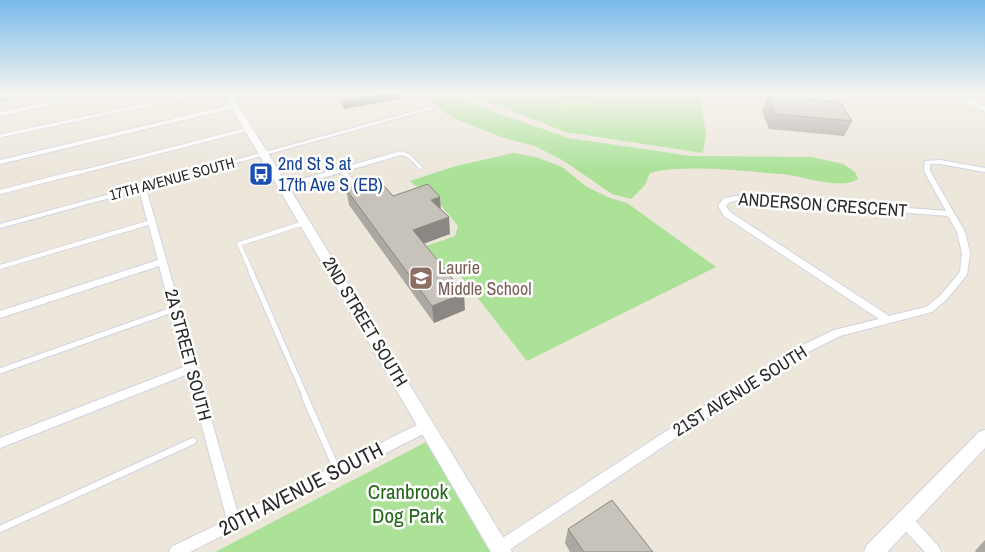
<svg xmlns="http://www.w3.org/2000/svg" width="985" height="552" viewBox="0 0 985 552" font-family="'Archivo Narrow',sans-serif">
<rect width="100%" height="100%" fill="#ece6db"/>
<!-- green -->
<g fill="#abe298">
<path d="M421 93H453L462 99 496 113 569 138 691 156 812 157 843 164 855 172 858 179C840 191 801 175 780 174 744 171 683 164 650 173L645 185 631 199 612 194 564 161 535 146 504 138 456 119 445 113Z"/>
<polygon points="514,93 699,93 706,133 703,153 565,132 486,100"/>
<polygon points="513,153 536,157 562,167 587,187 610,198 627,203 716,267 527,361 462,278 456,273 446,271 426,246 455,236 458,226 428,190 414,185 410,181 456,166"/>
<polygon points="426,442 491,552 215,552"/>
</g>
<!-- pitch -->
<polygon fill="#beea93" points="589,94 598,109 558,111 550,97"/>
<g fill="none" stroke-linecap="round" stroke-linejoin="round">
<!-- stream -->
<polyline stroke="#6ec2ee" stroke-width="2.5" points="0,100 29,93"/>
<!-- lane-far3 casing -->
<g stroke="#d1d3e2" stroke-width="4.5">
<g id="lane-far3">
<polyline points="0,94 7,93"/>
<polyline points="973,101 985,95"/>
<polyline points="0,136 201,93"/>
<polyline points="408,155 421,168"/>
<polyline points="342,170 345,174"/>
<polyline points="73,174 249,129"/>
</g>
</g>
<!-- lane-far2 casing -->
<g stroke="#d1d3e2" stroke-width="5.5">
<g id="lane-far2">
<polyline points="344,172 353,183 369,179"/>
<polyline points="0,192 78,172"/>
<polyline points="0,267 151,222"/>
<polyline points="252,273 239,244 304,223"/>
</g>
</g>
<!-- lane-far1 casing -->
<g stroke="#d1d3e2" stroke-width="7">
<g id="lane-far1">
<polyline points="251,272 306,398"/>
<polyline points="0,371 175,309"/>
</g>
</g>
<!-- lane casing -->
<g stroke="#d1d3e2" stroke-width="8">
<g id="lane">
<polyline points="305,397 337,470"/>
<polyline points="0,529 193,441"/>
</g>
</g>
<!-- street casing -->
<g stroke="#d1d3e2" stroke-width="2">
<g id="street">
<polygon points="95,93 105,93 0,116 0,112"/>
<path d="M469 93H498C490 97 477 97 469 93Z"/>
<polygon points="236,104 238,105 238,107 0,164 0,160"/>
<polygon points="430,107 435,108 146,188 238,514 423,422 427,421 431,422 433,426 431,430 190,552 169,552 171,547 227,520 188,374 0,448 0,438 186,366 159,266 0,318 0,311 158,260 139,190 0,228 0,224"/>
<polygon points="401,151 411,155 408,157 401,155 284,189 280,187 281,185"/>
<path d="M940 160 985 168V172L940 164H930V171L965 232 970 253 967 275 946 300 932 312 840 336 794 359 506 552H495L493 548 495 543 786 353 834 330 879 319 724 216 718 206 724 198 742 195 946 211 924 171 925 161ZM742 199 948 216 957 232 962 253 960 272 940 296 926 307 889 316 730 212 726 206 730 202Z"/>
<polygon points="905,514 910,515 939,547 941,552 925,552 900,525 899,520 900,515"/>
</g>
</g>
<!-- secondary casing -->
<g stroke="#d1d3e2" stroke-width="2">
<g id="secondary">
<polygon points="223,93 231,93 512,552 491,552"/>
<polygon points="947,93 957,93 985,106 985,112"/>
<polygon points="985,430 985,448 887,552 864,552 867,545 979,432"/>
</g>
</g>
<!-- lane-far3 -->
<use href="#lane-far3" stroke="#fff" stroke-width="3"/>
<!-- lane-far2 -->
<use href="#lane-far2" stroke="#fff" stroke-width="4"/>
<!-- lane-far1 -->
<use href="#lane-far1" stroke="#fff" stroke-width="5"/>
<!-- lane -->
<use href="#lane" stroke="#fff" stroke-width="6"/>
<!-- street -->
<use href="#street" fill="#fff" fill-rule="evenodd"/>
<!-- secondary -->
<use href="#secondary" fill="#fff" fill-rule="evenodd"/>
</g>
<!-- wall -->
<g fill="#aba8a1">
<polygon points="335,93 402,93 403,98 344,109"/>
<polygon points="768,96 852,121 844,136 769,129 762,111"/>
<polygon points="346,189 393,196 441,209 450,234 424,243 465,310 434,323 349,205"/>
<polygon points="568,529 653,552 570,552 565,543"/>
<polygon points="985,540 985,552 976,552 975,551"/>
</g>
<!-- shaded-wall -->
<g fill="#8b8883">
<polygon points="390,93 402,93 403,98 344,109 342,101"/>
<polygon points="440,197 441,213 431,200"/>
<polygon points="449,217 450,234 415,247 413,230"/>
<polygon points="464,293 465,310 434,323 432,306"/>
</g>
<!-- building -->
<g fill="#c7c3bb" stroke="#8b8883">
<polygon points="337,93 390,93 342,101"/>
<polygon points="768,96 840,102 852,121 775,114"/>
<polygon points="377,178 393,196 428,184 440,197 431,200 449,217 413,230 464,293 432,306 346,189"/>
<polygon points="612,500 653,552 584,552 568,529"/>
</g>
<!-- sky -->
<linearGradient id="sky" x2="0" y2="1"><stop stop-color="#77baea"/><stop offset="0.55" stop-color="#f6f4ef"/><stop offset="1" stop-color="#f6f4ef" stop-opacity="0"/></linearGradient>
<rect width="985" height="170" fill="url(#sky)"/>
<!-- icons -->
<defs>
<g id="bus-square" transform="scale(1.25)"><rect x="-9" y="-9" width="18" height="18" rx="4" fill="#1a4fb4" stroke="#fff"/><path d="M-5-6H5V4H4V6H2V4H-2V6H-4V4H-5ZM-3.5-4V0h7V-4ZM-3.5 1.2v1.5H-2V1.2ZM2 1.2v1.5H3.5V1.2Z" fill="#fff"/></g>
<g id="school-square" transform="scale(1.25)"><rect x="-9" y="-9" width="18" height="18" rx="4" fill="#8d6e63" stroke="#fff"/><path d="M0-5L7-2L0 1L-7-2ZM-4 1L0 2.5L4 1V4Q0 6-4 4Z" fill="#fff"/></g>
</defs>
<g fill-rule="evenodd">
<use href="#bus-square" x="261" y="174"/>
<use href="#school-square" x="421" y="278"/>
</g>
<g text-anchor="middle" stroke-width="5" stroke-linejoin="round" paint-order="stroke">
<!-- far-street labels -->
<g font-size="15" fill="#292929" stroke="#fff">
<text transform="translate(172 179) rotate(-15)" y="5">17TH AVENUE SOUTH</text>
</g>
<!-- transit labels -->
<g font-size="18" fill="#164399" stroke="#fff" text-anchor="start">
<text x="278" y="170">2nd St S at<tspan x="278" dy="21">17th Ave S (EB)</tspan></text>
</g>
<!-- street labels -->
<g font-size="18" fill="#292929" stroke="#fff">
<text transform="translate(823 205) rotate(4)" y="6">ANDERSON CRESCENT</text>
<text transform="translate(365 322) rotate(59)" y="6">2ND STREET SOUTH</text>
<text transform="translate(188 355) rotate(75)" y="6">2A STREET SOUTH</text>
<text transform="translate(740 391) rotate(-32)" y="6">21ST AVENUE SOUTH</text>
</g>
<!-- education labels -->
<g font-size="18" fill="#785e54" stroke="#fff" text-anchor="start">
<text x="438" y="274">Laurie<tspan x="438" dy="21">Middle School</tspan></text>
</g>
<!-- near-street labels -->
<g font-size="21" fill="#292929" stroke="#fff">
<text transform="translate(301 489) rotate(-27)" y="7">20TH AVENUE SOUTH</text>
</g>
<!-- near-park labels -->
<g font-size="21" fill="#24661a" stroke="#fff">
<text x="408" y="499">Cranbrook<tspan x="408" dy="24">Dog Park</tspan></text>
</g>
</g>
</svg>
